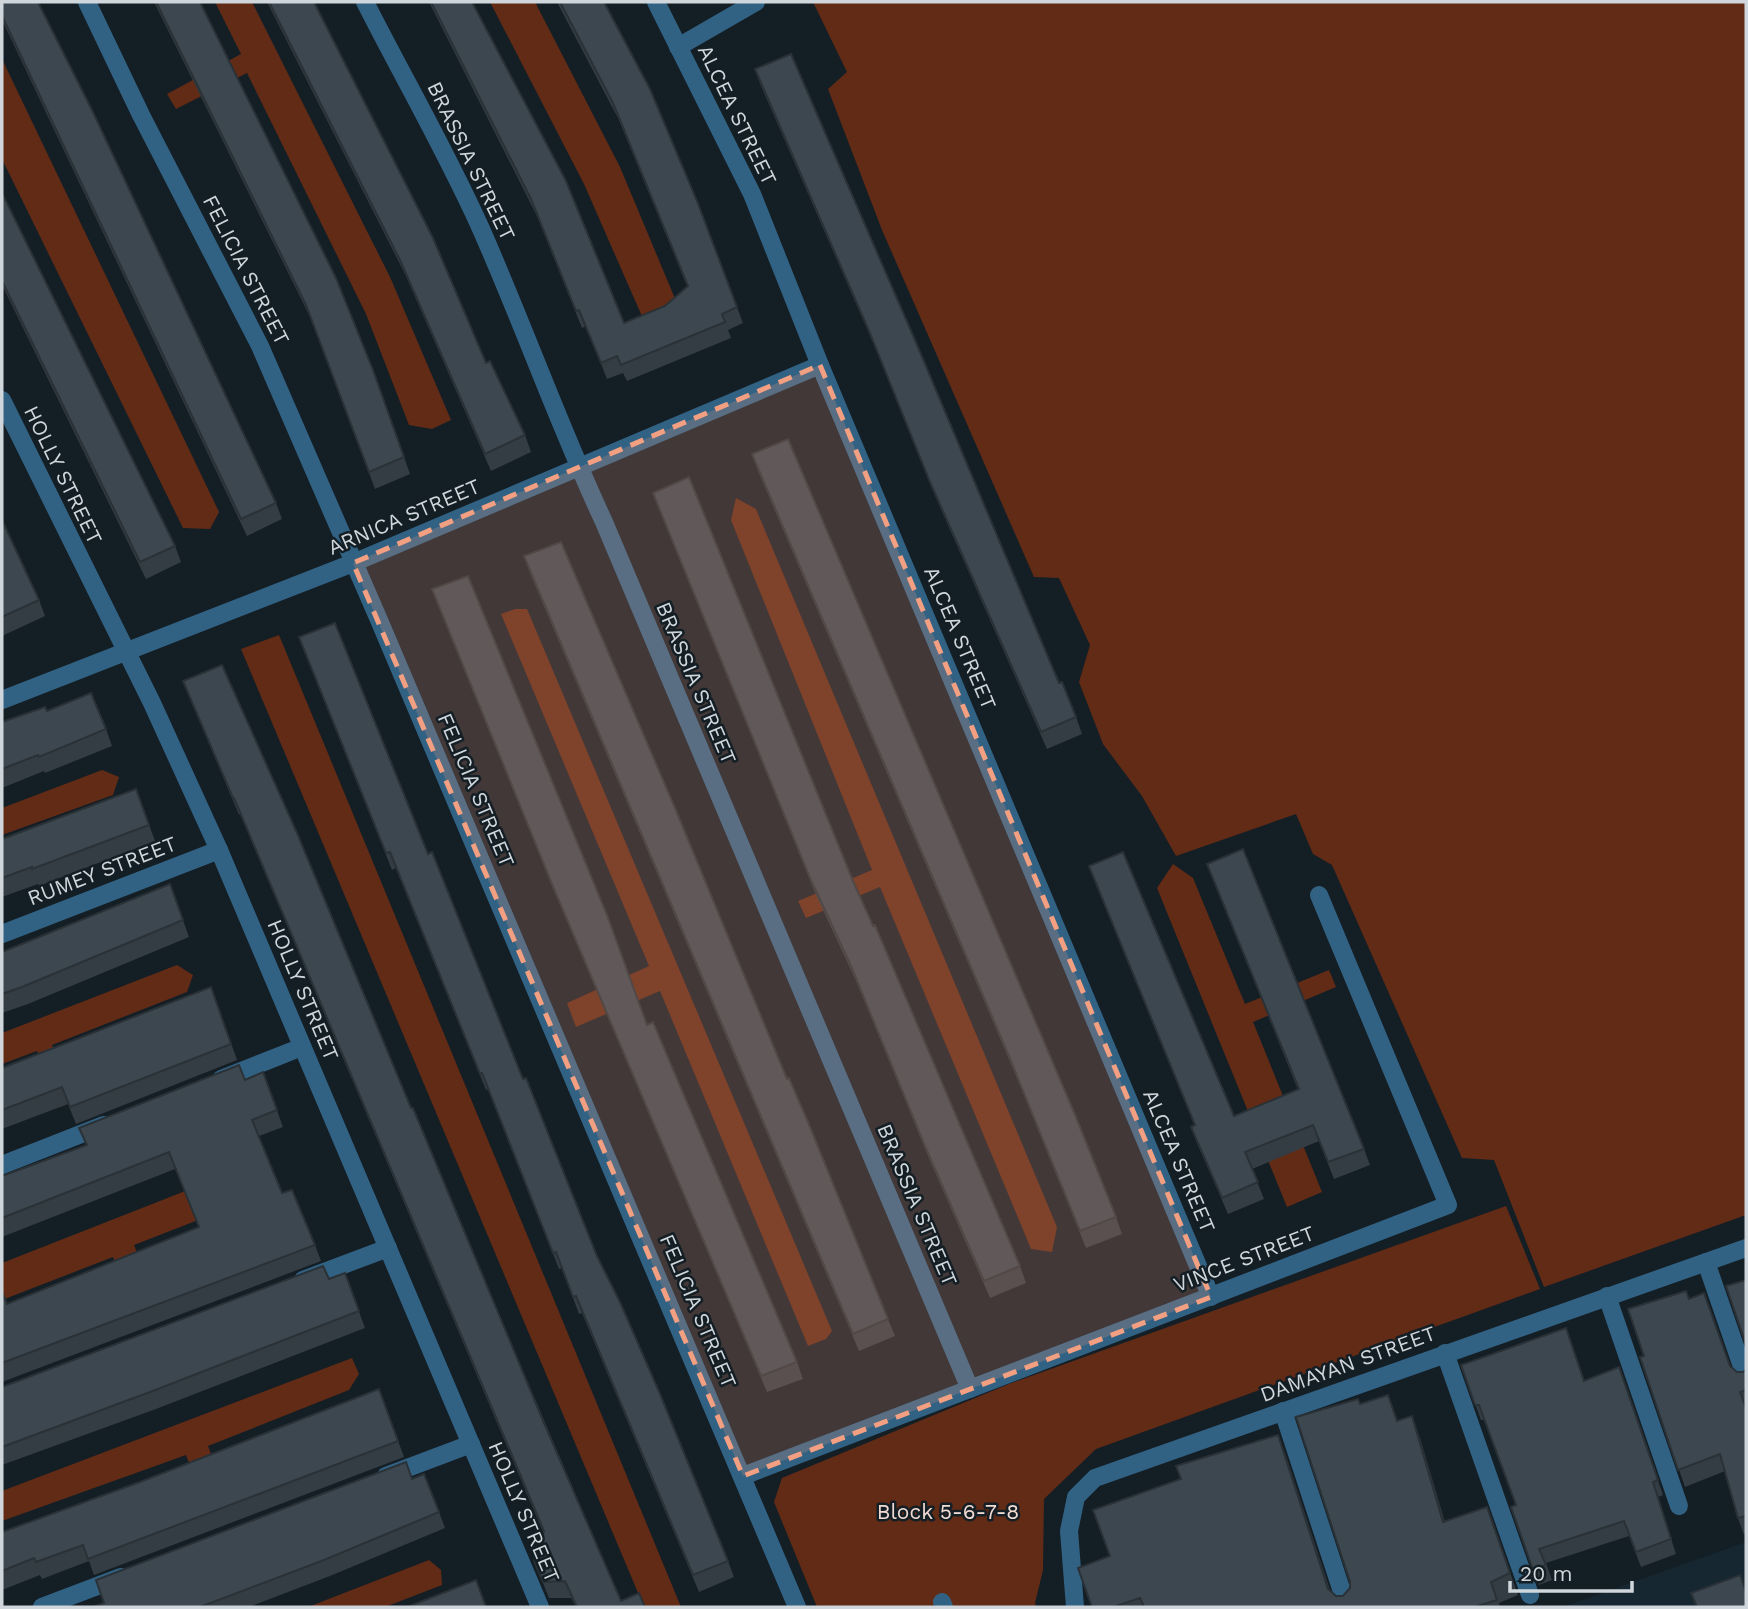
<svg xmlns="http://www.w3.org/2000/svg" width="1748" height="1609" viewBox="0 0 1748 1609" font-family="'Work Sans',sans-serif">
<rect width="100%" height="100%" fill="#141e25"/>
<!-- built -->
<polygon fill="#172732" points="1746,1542 1746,1607 1563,1607"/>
<!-- green -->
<g fill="#622b16">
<polygon points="215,2 252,2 390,277 451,420 432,429 409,425 366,314 247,73 176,109 167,94 241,54"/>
<polygon points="490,2 535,2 620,167 681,313 648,330 584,184"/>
<polygon points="813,2 1746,2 1746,1215 1544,1287 1494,1160 1462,1158 1332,865 1313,854 1296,814 1176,856 1142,796 1103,744 1079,682 1090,645 1059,578 1034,577 882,230 828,89 847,72"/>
<polygon points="2,59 219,512 210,529 183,528 2,159"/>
<polygon points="736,498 756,509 1057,1227 1052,1252 1031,1249 880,887 806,918 798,901 872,870 731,520"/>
<polygon points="515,609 527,609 832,1331 826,1339 808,1346 660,991 576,1027 567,1003 649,966 501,614"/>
<polygon points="279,635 681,1607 644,1607 241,649"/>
<polygon points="102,770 119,777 113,795 2,835 2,808"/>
<polygon points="1173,864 1193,878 1245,1004 1329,970 1336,987 1253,1022 1322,1192 1287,1207 1157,888"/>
<polygon points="177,965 193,975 187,992 52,1045 73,1102 60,1107 37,1051 2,1064 2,1033"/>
<polygon points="264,1160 265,1194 134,1245 161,1314 139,1323 113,1257 2,1300 2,1263"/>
<polygon points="1506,1206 1540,1289 1096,1449 1044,1499 1043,1570 1035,1603 1036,1607 817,1607 774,1502 782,1478 1009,1384"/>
<polygon points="352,1358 359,1374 349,1390 208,1446 232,1510 211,1519 186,1455 2,1521 2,1491"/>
<polygon points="429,1560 441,1570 442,1585 385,1607 308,1607"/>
</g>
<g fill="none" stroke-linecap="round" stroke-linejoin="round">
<!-- minor -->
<g stroke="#326283" stroke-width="18">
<polyline points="87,2 141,115 260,346 379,620 797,1607"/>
<path d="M365 2C403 77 446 151 481 229 524 326 559 426 604 522L970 1389"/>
<polyline points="656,2 752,194 820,365 1211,1297"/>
<polyline points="678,47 756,2"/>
<polyline points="2,400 152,703 219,850 540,1607"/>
<polyline points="2,700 353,563 820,365"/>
<polyline points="2,934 219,850"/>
<polyline points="221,1079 302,1047"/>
<polyline points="2,1165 104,1125"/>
<polyline points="1706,1262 1746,1378"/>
<polyline points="303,1280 388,1248"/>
<polyline points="1607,1296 1679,1506"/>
<polyline points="1445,1353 1530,1595"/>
<polyline points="1283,1411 1347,1607"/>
<polyline points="386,1476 471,1444"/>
<polyline points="743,1476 1448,1205 1319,895"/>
<polyline points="942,1602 944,1607"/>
<polyline points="42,1607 121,1577"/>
<polyline points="1075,1607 1069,1531 1076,1497 1095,1478 1746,1248"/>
</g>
</g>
<!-- wall -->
<g fill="#343d44">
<polygon points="2,2 276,503 282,519 247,536 2,20"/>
<polygon points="154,2 200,2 373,370 410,474 375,489 312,321"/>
<polygon points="267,2 314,2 486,363 525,435 531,452 491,471 406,276"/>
<polygon points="429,2 472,2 624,323 665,306 687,286 619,120 557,2 604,2 697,201 743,323 728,330 731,338 627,381 623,373 607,379 586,326 582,328 537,216"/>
<polygon points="755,69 1059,683 1076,717 1082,734 1047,749 936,498 875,347 761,86"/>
<polygon points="2,193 175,546 181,562 146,579 2,285"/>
<polygon points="752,454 1116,1217 1122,1234 1086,1248 1017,1078 758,471"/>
<polygon points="653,493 853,881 1020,1266 1026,1283 990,1298 931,1163 857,983 816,895"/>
<polygon points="2,520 39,600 45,616 2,636"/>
<polygon points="524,556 787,1079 895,1336 859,1351 530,573"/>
<polygon points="432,589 647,1025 797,1362 803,1379 767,1392 558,900"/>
<polygon points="299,637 428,854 597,1256 728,1561 734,1577 699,1592 582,1313 579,1314 562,1268 559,1269 489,1089 486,1090 396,868 392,870"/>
<polygon points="183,681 411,1108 621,1601 645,1607 576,1607 571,1598 549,1598 534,1561 543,1532 240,814 239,815"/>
<polygon points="47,711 106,729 112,746 45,773 44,771 2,788 2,722"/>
<polygon points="136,789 155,841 39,886 38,884 2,897 2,839"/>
<polygon points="1207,864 1364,1149 1370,1165 1334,1179 1319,1141 1252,1169 1264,1199 1228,1214 1197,1143 1191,1127 1195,1125 1089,866 1234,1116 1298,1090"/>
<polygon points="170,884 189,937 28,1004 2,1013 2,952"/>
<polygon points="211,987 237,1060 76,1124 68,1104 2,1129 2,1068"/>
<polygon points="263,1072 283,1127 259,1136 282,1193 315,1245 321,1261 2,1382 2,1292 7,1304 199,1227 175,1169 2,1237 2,1176 86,1146 79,1128 245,1080"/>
<polygon points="345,1273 365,1328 156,1409 2,1465 2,1387"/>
<polygon points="1689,1298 1730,1366 1737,1372 1743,1372 1746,1370 1746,1534 1744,1535 1738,1518 1725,1471 1685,1487 1640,1357 1644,1356"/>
<polygon points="1461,1365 1585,1381 1619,1367 1663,1495 1658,1497 1676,1554 1641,1567 1629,1536 1546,1563 1552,1580 1539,1585 1511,1507 1516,1505 1485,1420 1481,1420"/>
<polygon points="379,1389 404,1457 94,1575 89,1561 42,1579 40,1575 2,1590 2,1532 140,1482"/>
<polygon points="1360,1404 1398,1421 1420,1438 1445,1522 1487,1507 1518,1595 1499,1603 1500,1607 1092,1607 1110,1556 1286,1456 1330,1590 1336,1596 1343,1596 1350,1588"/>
<polygon points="412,1479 439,1512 445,1528 330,1576 249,1607 93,1607"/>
</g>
<!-- shaded-wall -->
<g fill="#2a3237">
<polygon points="1412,1416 1420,1438 1451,1544 1443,1522"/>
<polygon points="1278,1435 1286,1456 1335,1607 1328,1589"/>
</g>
<!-- building -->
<g fill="#3c474f" stroke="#2a3237" stroke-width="2">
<polygon points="2,2 38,2 92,110 276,503 241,519 2,16"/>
<polygon points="156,2 200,2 336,278 373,370 404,457 369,472 306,305"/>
<polygon points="269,2 314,2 433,238 486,363 490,361 525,435 485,454 400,260"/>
<polygon points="431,2 472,2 566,181 624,323 665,306 688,286 613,103 560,2 604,2 650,89 697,201 737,307 722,314 725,322 621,365 617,356 601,363 579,310 576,311 531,199"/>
<polygon points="791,54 915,340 1059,683 1062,682 1076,717 1041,732 930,482 869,331 755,69"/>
<polygon points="2,193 175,546 140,562 2,281"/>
<polygon points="788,439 1076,1117 1116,1217 1080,1231 1011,1061 752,454"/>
<polygon points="689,477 853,881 873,926 875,925 1020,1266 984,1281 925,1146 851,966 810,878 653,493"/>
<polygon points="2,520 39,600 2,617"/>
<polygon points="561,542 675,808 787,1079 789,1078 808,1122 888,1319 853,1334 524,556"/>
<polygon points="468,576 607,915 647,1025 653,1022 797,1362 761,1376 552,884 432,589"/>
<polygon points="335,623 428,854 432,852 523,1079 526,1078 597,1256 620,1302 660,1394 728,1561 693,1575 576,1296 573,1297 556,1252 553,1253 482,1073 480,1074 390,852 386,853 299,637"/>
<polygon points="222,665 297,833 411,1108 413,1108 544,1423 621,1601 639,1593 645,1607 577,1607 565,1581 543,1582 534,1561 544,1531 234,798 233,798 183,681"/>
<polygon points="91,693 106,729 39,757 38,755 2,769 2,722 45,707 47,711"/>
<polygon points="136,789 149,825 32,869 32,867 2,878 2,839"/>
<polygon points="1243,849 1364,1149 1328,1162 1313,1125 1245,1152 1258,1182 1222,1198 1191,1127 1195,1125 1089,866 1123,852 1234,1116 1299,1089 1207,864"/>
<polygon points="170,884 183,920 22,987 2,994 2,952"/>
<polygon points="211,987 231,1044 70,1107 62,1087 2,1110 2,1068"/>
<polygon points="239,1065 245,1080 263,1072 277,1110 252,1120 282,1193 292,1190 315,1245 2,1363 2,1292 7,1304 199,1227 169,1152 2,1218 2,1176 87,1145 79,1128"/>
<polygon points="323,1266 329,1279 345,1273 359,1311 150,1392 2,1447 2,1387"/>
<polygon points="1746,1280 1746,1345 1726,1286"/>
<polygon points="1686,1291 1689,1299 1704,1293 1730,1366 1737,1372 1743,1372 1746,1370 1746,1390 1740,1392 1746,1408 1746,1516 1738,1518 1720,1454 1678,1470 1640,1357 1644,1356 1628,1309"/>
<polygon points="1566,1328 1584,1381 1619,1367 1658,1480 1653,1482 1671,1539 1636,1552 1624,1521 1539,1549 1546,1565 1533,1570 1511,1507 1516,1505 1479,1405 1475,1405 1461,1365"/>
<polygon points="379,1389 398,1441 88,1559 83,1545 36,1562 34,1558 2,1571 2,1532 140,1482"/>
<polygon points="1388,1395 1397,1421 1412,1416 1443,1522 1487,1507 1510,1573 1491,1582 1497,1600 1474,1607 1144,1607 1140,1598 1113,1607 1092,1607 1078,1568 1110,1556 1093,1510 1181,1479 1176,1466 1278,1435 1328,1589 1336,1596 1343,1596 1350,1588 1350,1582 1296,1417 1358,1399 1360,1404"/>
<polygon points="406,1462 412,1479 424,1474 439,1512 324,1560 200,1607 93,1607 104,1603 96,1580"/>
<polygon points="1740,1575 1746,1592 1746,1607 1697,1607 1691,1593"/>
<polygon points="476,1580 486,1607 407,1607"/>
</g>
<!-- marked area -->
<path fill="#f3a082" fill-opacity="0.2" stroke="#f3a082" stroke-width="5" stroke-dasharray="14 9" stroke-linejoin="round" d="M820 365 1211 1297 743 1476 353 563Z"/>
<g text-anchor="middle" stroke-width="5" stroke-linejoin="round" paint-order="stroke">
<!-- street labels -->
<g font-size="21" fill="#d0d7dc" stroke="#141e25">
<text transform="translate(737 115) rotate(64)" y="7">ALCEA STREET</text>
<text transform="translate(471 161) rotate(64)" y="7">BRASSIA STREET</text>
<text transform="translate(246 270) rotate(63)" y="7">FELICIA STREET</text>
<text transform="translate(63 475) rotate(64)" y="7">HOLLY STREET</text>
<text transform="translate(404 517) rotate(-23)" y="7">ARNICA STREET</text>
<text transform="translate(960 638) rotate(67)" y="7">ALCEA STREET</text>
<text transform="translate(696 683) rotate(67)" y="7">BRASSIA STREET</text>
<text transform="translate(476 790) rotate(67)" y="7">FELICIA STREET</text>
<text transform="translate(102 871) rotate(-21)" y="7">RUMEY STREET</text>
<text transform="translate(303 990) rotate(67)" y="7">HOLLY STREET</text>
<text transform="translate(1179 1161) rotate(67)" y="7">ALCEA STREET</text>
<text transform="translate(917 1205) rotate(67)" y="7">BRASSIA STREET</text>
<text transform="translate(1244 1259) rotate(-21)" y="7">VINCE STREET</text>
<text transform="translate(698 1311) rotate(67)" y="7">FELICIA STREET</text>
<text transform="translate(1348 1364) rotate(-20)" y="7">DAMAYAN STREET</text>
<text transform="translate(524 1512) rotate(67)" y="7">HOLLY STREET</text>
</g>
<!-- park labels -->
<g font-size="21" fill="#f1dbd3" stroke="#141e25">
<text x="948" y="1519">Block 5-6-7-8</text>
</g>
</g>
<!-- border -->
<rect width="1748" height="1609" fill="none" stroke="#d0d7dc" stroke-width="7"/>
<!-- scale -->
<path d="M1510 1581v10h122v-10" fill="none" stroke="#d0d7dc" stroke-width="3.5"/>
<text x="1520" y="1581" font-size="21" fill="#d0d7dc" stroke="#141e25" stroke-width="5" paint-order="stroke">20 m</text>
</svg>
